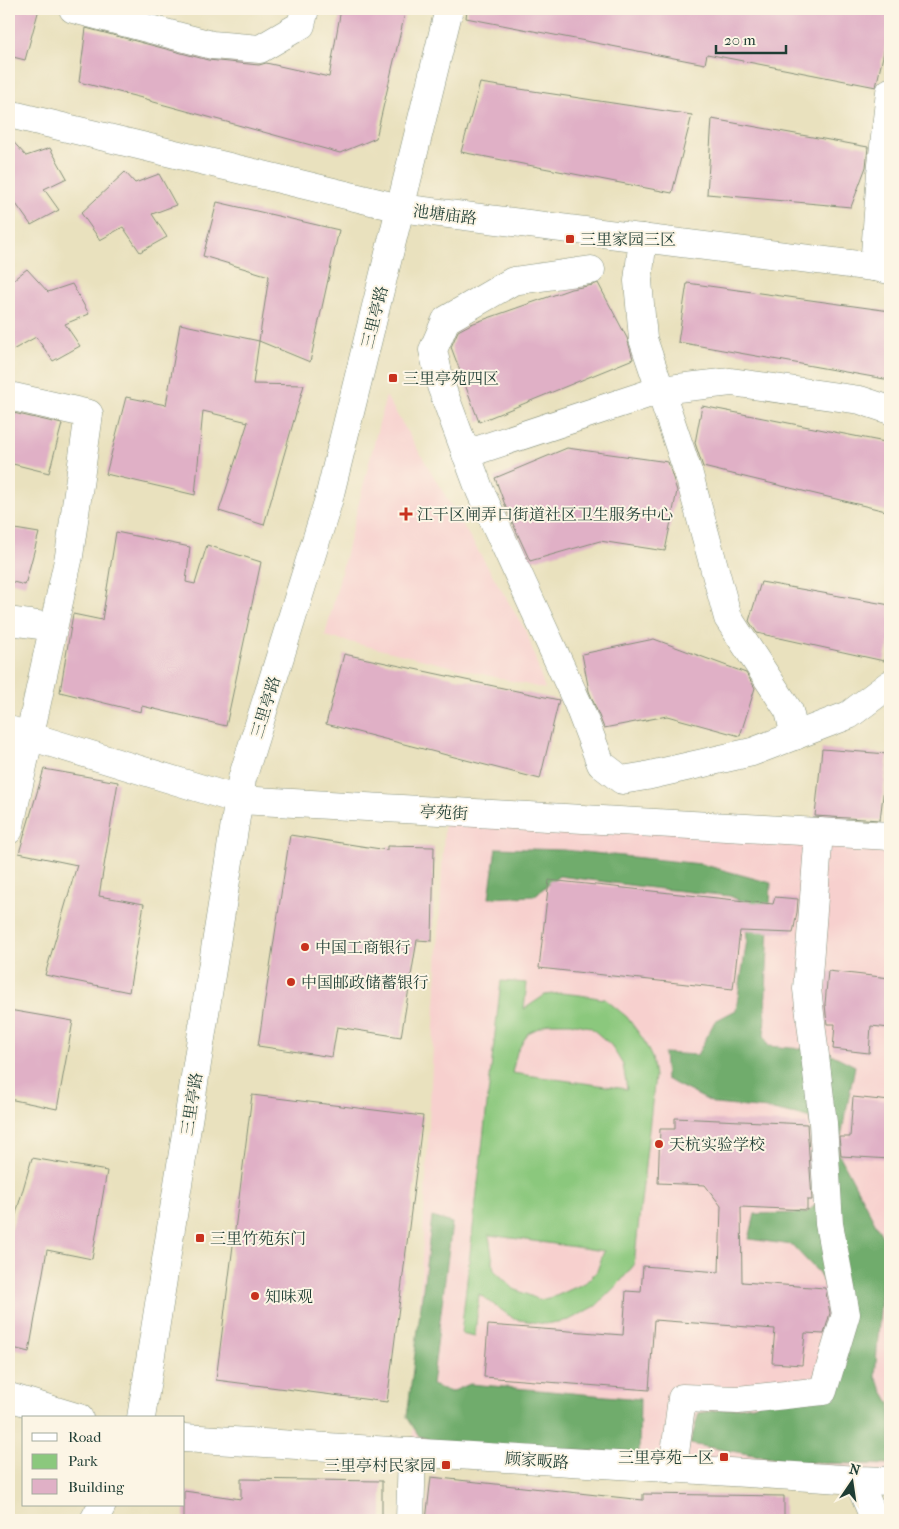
<svg xmlns="http://www.w3.org/2000/svg" width="899" height="1529" viewBox="0 0 899 1529" font-family="'IM FELL French Canon','Noto Serif SC',serif">
<rect width="100%" height="100%" fill="#fcf5e5"/>
<filter id="ink" filterUnits="userSpaceOnUse"><feTurbulence type="fractalNoise" baseFrequency=".02" numOctaves="2"/><feDisplacementMap in="SourceGraphic" scale="10" xChannelSelector="R" yChannelSelector="G"/><feConvolveMatrix kernelMatrix="1 2 1 2 8 2 1 2 1" color-interpolation-filters="sRGB"/></filter>
<filter id="wash" filterUnits="userSpaceOnUse"><feTurbulence type="fractalNoise" baseFrequency=".0096" numOctaves="4" result="noise"/><feDisplacementMap in="SourceGraphic" scale="20" xChannelSelector="R" yChannelSelector="G"/><feGaussianBlur stdDeviation="1.12" result="paint"/><feColorMatrix in="noise" values="0 0 0 0 0 0 0 0 0 0 0 0 0 0 0 0 0 1.4 0 .05"/><feComposite in="paint" operator="in"/></filter>
<g filter="url(#wash)">
<rect width="100%" height="100%" fill="#e9e1be"/>
<!-- built -->
<g fill="#f7d0ce">
<polygon points="386,396 527,633 545,689 325,636"/>
<polygon points="445,812 890,836 890,1477 412,1452"/>
</g>
<!-- green -->
<path fill="#8bc87d" stroke="#558258" fill-rule="evenodd" d="M501 981 527 983 524 1009 545 995 561 993 580 995 605 999 627 1017 643 1039 652 1058 655 1076 634 1265 620 1282 596 1306 569 1320 545 1324 514 1319 479 1294 475 1336 461 1333ZM549 1023H570L590 1027 611 1045 623 1065 627 1089 512 1073 517 1052 528 1033ZM489 1235H490L604 1251 597 1271 585 1283 556 1296 540 1300 514 1289 494 1270Z"/>
<!-- forest -->
<g fill="#70ac6c" stroke="#487450">
<polygon points="496,848 564,850 701,864 771,883 764,1035 768,1046 825,1051 855,1066 838,1152 885,1242 875,1377 890,1403 890,1465 795,1462 690,1444 699,1413 753,1405 812,1386 839,1315 819,1273 792,1245 749,1239 755,1214 806,1213 821,1200 810,1118 768,1109 715,1104 666,1079 664,1053 697,1055 715,1021 736,1010 747,940 745,903 730,896 652,888 559,876 534,896 489,898"/>
<polygon points="432,1217 452,1223 432,1385 451,1392 470,1384 640,1399 639,1453 449,1446 419,1436 407,1417"/>
</g>
<g id="blocks">
<!-- building -->
<g fill="#e0b0c6">
<polygon points="9,9 39,9 25,60 9,56"/>
<polygon points="341,9 406,9 376,138 340,153 150,101 150,100 79,82 86,28 208,60 259,65 266,63 329,77"/>
<polygon points="467,9 860,9 890,15 890,25 876,87 707,54 705,64 466,18"/>
<polygon points="480,83 692,115 672,193 461,152"/>
<polygon points="712,119 868,147 866,167 851,207 707,194"/>
<polygon points="9,137 26,156 50,148 67,178 44,189 59,210 31,225 9,194"/>
<polygon points="125,172 135,183 159,174 176,205 152,214 167,237 140,252 123,227 100,240 81,213"/>
<polygon points="217,202 339,230 310,362 259,341 269,276 203,256"/>
<polygon points="27,269 48,292 72,284 89,314 65,324 80,346 53,361 36,337 9,352 9,283"/>
<polygon points="598,283 627,338 633,359 479,422 451,347 458,331 471,324 571,289 593,285"/>
<polygon points="687,283 890,311 890,380 678,342"/>
<polygon points="180,324 259,341 253,384 304,385 264,525 219,511 248,422 203,411 195,495 106,474 126,397 166,405"/>
<polygon points="702,406 890,443 890,512 703,467 695,443"/>
<polygon points="9,412 62,424 49,473 9,463"/>
<polygon points="567,448 668,462 677,491 665,551 600,541 530,561 508,513 495,478"/>
<polygon points="9,528 39,533 25,585 9,581"/>
<polygon points="116,532 190,547 186,582 195,584 207,545 261,562 226,726 142,706 141,712 60,692 73,614 102,620"/>
<polygon points="761,582 890,605 890,639 884,661 757,633 749,621"/>
<polygon points="654,639 746,673 755,688 740,736 667,716 604,728 589,691 582,654"/>
<polygon points="344,654 559,700 540,779 326,724"/>
<polygon points="822,749 888,754 880,820 815,816"/>
<polygon points="44,769 118,782 99,896 144,904 129,992 45,975 77,865 19,853"/>
<polygon points="290,835 387,850 387,846 434,847 432,941 417,940 401,1037 337,1027 332,1057 258,1046"/>
<polygon points="549,880 773,904 775,897 798,899 797,912 793,933 740,931 733,989 539,968"/>
<polygon points="828,971 890,978 890,1028 871,1026 869,1053 833,1049 835,1024 827,1024 825,1004"/>
<polygon points="9,1010 73,1021 57,1109 9,1099"/>
<polygon points="252,1095 423,1116 387,1402 216,1380"/>
<polygon points="853,1097 890,1101 890,1159 841,1156 839,1137 850,1137"/>
<polygon points="675,1118 807,1124 812,1200 807,1200 807,1210 741,1207 742,1282 825,1288 830,1313 824,1334 805,1333 802,1365 772,1363 775,1329 654,1320 649,1390 484,1377 488,1325 623,1335 626,1291 641,1292 643,1266 719,1272 721,1206 705,1185 658,1183 660,1129 675,1129"/>
<polygon points="32,1158 107,1171 92,1259 47,1250 29,1352 9,1347 9,1238"/>
<polygon points="431,1477 643,1500 643,1494 784,1496 784,1520 426,1520"/>
<polygon points="241,1479 382,1481 382,1520 184,1520 184,1491 241,1499"/>
</g>
</g>
</g>
<g filter="url(#ink)">
<use href="#blocks" fill-opacity="0" stroke="#848f79" stroke-width="1"/>
<g fill="none" stroke-linecap="round" stroke-linejoin="round">
<!-- minor casing -->
<g stroke="#848f79" stroke-width="29">
<g id="minor">
<polyline points="73,9 212,45 260,49 301,25 305,9"/>
<polyline points="9,114 400,208 874,267 890,270"/>
<polyline points="643,238 638,281 643,339 689,475 728,618 789,711 795,736"/>
<polyline points="874,267 881,173 890,92"/>
<polyline points="591,270 513,281 446,320 433,350 441,386 480,491 578,704 601,764 622,780 646,776 752,752 849,715 890,684"/>
<polyline points="9,396 89,414 69,556 9,830"/>
<polyline points="466,454 660,390 731,382 860,400 890,410"/>
<polyline points="9,621 53,627"/>
<polyline points="9,730 239,800 890,836"/>
<polyline points="9,1397 79,1418"/>
<polyline points="141,1418 242,779 328,502 449,9"/>
<polyline points="184,1438 858,1480 890,1481"/>
<polyline points="673,1469 682,1398 738,1400 823,1391 846,1314 829,1224 823,1123 807,989 819,832"/>
<polyline points="858,1480 875,1520"/>
<polyline points="94,1520 102,1505"/>
<polyline points="410,1520 412,1452"/>
</g>
</g>
<!-- minor -->
<use href="#minor" stroke="#fff" stroke-width="28"/>
</g>
</g>
<!-- markers -->
<g fill="#c8321e" stroke="#fcf5e5" stroke-width="2">
<rect x="565" y="234" width="10" height="10" rx="2.5"/>
<rect x="388" y="373" width="10" height="10" rx="2.5"/>
<path d="M403.5 506.5h5v5h5v5h-5v5h-5v-5h-5v-5h5z"/>
<circle cx="305" cy="947" r="5"/>
<circle cx="291" cy="982" r="5"/>
<circle cx="659" cy="1144" r="5"/>
<rect x="195" y="1233" width="10" height="10" rx="2.5"/>
<circle cx="255" cy="1296" r="5"/>
<rect x="719" y="1452" width="10" height="10" rx="2.5"/>
<rect x="441" y="1460" width="10" height="10" rx="2.5"/>
</g>
<g text-anchor="middle" stroke-width="4" stroke-linejoin="round" paint-order="stroke">
<!-- street labels -->
<g font-size="16" fill="#1f3d34" stroke="#fcf5e5">
<text transform="translate(445 214) rotate(7)" y="6">池塘庙路</text>
<text transform="translate(374 317) rotate(-76)" y="6">三里亭路</text>
<text transform="translate(265 707) rotate(-73)" y="6">三里亭路</text>
<text transform="translate(444 812) rotate(3)" y="6">亭苑街</text>
<text transform="translate(191 1104) rotate(-81)" y="6">三里亭路</text>
<text transform="translate(537 1460) rotate(4)" y="6">顾家畈路</text>
</g>
<!-- poi labels -->
<g font-size="16" fill="#1f3d34" stroke="#fcf5e5" text-anchor="start">
<text x="580" y="245">三里家园三区</text>
<text x="403" y="384">三里亭苑四区</text>
<text x="417" y="520">江干区闸弄口街道社区卫生服务中心</text>
<text x="315" y="953">中国工商银行</text>
<text x="301" y="988">中国邮政储蓄银行</text>
<text x="669" y="1150">天杭实验学校</text>
<text x="210" y="1244">三里竹苑东门</text>
<text x="265" y="1302">知味观</text>
<text x="714" y="1463" text-anchor="end">三里亭苑一区</text>
<text x="436" y="1471" text-anchor="end">三里亭村民家园</text>
</g>
</g>
<!-- margin -->
<rect width="899" height="1529" fill="none" stroke="#fcf5e5" stroke-width="30"/>
<!-- legend -->
<rect x="22" y="1416" width="162" height="90" fill="#fcf5e5" stroke="#a4ab9e"/>
<rect x="32" y="1433" width="25" height="8" fill="#ffffff" stroke="#a4ab9e"/>
<text x="68" y="1442" font-size="15" fill="#1f3d34">Road</text>
<rect x="32" y="1454" width="25" height="15" fill="#8bc87d" stroke="#a4ab9e"/>
<text x="68" y="1466" font-size="15" fill="#1f3d34">Park</text>
<rect x="32" y="1479" width="25" height="15" fill="#e0b0c6" stroke="#a4ab9e"/>
<text x="68" y="1492" font-size="15" fill="#1f3d34">Building</text>
<!-- north arrow -->
<g transform="translate(852 1482) rotate(13)" stroke="#fcf5e5" stroke-width="4" paint-order="stroke">
<path d="M0-4L9 19L0 12L-9 19Z" fill="#1f3d34"/>
<text y="-8" font-size="14" font-weight="bold" text-anchor="middle" fill="#1f3d34">N</text>
</g>
<!-- scale -->
<path d="M716 45v8h70v-8" fill="none" stroke="#1f3d34" stroke-width="2.5"/>
<text x="724" y="45" font-size="15" fill="#1f3d34" stroke="#fcf5e5" stroke-width="4" paint-order="stroke">20 m</text>
</svg>
